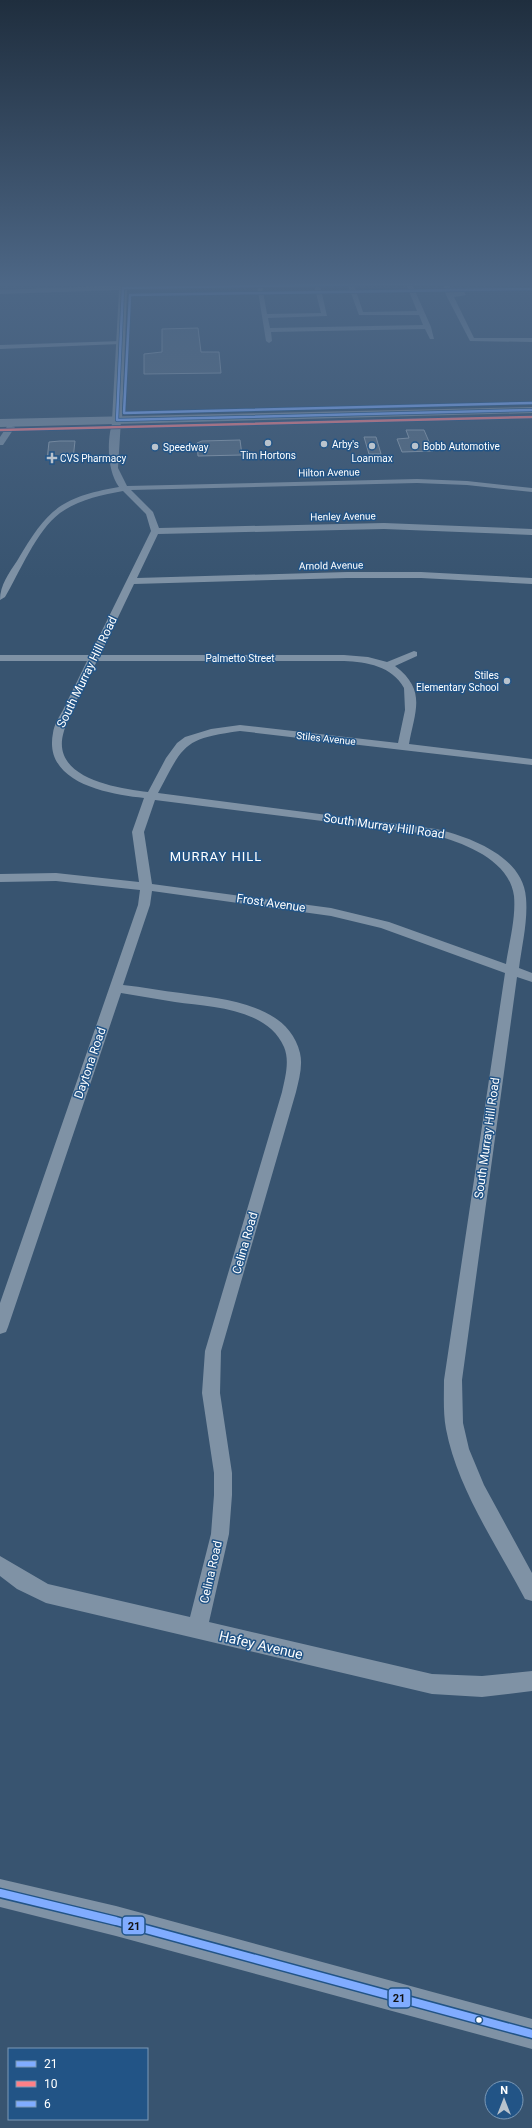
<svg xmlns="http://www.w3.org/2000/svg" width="532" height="2128" viewBox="0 0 532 2128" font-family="Roboto,sans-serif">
<rect width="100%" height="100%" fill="#385470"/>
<!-- building -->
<g fill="#566c82" stroke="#93a3b3">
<polygon points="198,328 201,352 219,352 221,373 144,374 144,354 162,352 162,329"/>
<polygon points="406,430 424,430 433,451 402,452 397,439 409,438"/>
<polygon points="364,437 376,437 381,454 369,454"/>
<polygon points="240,440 242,455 198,456 197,443 202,441"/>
<polygon points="60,441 75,441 73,459 47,460 49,442"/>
</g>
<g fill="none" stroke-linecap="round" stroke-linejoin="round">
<!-- minor -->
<g fill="#7f92a5" fill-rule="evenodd">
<polygon points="446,281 451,288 463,290 466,295 454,297 474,338 532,338 532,342 470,341 446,295 443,283"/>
<polygon points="409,282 412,284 431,327 434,339 430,339 425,329 271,332 272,341 269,343 266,341 257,285 262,286 267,314 321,313 314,285 317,283 320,285 327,316 268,318 270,328 423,325 419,315 359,315 348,285 351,283 354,285 363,312 417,311 406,284"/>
<polygon points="122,341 122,343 120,344 0,349 0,345"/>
<path d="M114 418 121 420 118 468 127 486 417 479 467 481 532 488V492L467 485 417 483 131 490 153 512 159 528 384 523 532 529V535L384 529 158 534 137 578 347 572H421L532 578V584L421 578H347L134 584 100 655H344L368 657 387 662 414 651 417 652V656L395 666C427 690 415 711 409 744L532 759V765L240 731C183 739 184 744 158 793L436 829C470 837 523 856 526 898 528 921 522 945 519 968L532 973V982L517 977 462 1380 463 1423 469 1449 484 1485 532 1573V1601L525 1599C497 1546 457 1488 446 1429 443 1413 444 1396 444 1380L505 973 381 928 331 916 152 891 150 905 123 985C143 987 162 991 181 993 222 999 288 1003 300 1053 303 1066 299 1079 296 1092L221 1351 220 1393 232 1473V1495L229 1534 209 1622 432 1674 482 1676 532 1671V1691L482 1697 432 1694 46 1603 17 1589 0 1576V1556L48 1584 190 1617 211 1534 214 1495V1473L202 1393 205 1351 282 1092C285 1078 290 1061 284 1047 267 1008 211 1007 175 1002 157 999 139 996 121 993L8 1327 6 1332 0 1334V1303L138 905 140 890 56 881 0 882V874L56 873 139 882 132 832 144 798C108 794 43 783 53 733 54 725 59 717 63 710 71 694 79 677 87 661H0V655H90L151 531 146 514 123 491C101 495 78 500 60 513 36 531 20 572 5 597L0 600C0 585 9 573 17 561 47 510 60 497 119 487 107 471 106 437 114 418ZM97 661H344C367 662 392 666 404 688L405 710 398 743 240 725 211 729 185 737 177 743 166 758 148 792C116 788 49 778 64 731 70 710 87 681 97 661ZM155 800 435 835C466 844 509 860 514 896 516 918 509 943 506 964L389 922 331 908 152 884 144 832Z"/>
<polygon points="8,425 15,427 3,445 0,445 0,437"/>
</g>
<!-- tertiary -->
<g fill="#7f92a5" fill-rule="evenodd">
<polygon points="445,281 532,281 532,284 127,290 122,420 117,423 112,420 119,290 0,294 0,290 105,286"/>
<polygon points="0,1879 116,1906 532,2019 532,2049 116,1936 0,1907"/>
</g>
<!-- primary -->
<polygon fill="#7e90a3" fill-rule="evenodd" points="532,407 532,413 0,427 0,419"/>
<!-- bus-1-far1 casing -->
<g stroke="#225486" stroke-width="4">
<polyline id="bus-1-far1" points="532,282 123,288 117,420 532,410"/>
</g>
<!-- bus-1 casing -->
<g stroke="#225486" stroke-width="11">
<polyline id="bus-1" points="0,1893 116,1921 532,2034"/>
</g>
<!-- bus-2 casing -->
<g stroke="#225486" stroke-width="4">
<polyline id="bus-2" points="0,430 532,417"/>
</g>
<!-- bus-3 casing -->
<g stroke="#225486" stroke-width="4">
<polyline id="bus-3" points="532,289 130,295 124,413 532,403"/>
</g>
<!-- bus-1-far1 -->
<use href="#bus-1-far1" stroke="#80acff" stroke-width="2.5"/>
<!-- bus-1 -->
<use href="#bus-1" stroke="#80acff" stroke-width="8"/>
<!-- bus-2 -->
<use href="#bus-2" stroke="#ff8087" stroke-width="2.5"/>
<!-- bus-3 -->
<use href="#bus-3" stroke="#80acff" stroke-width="2.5"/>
</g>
<!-- sky -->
<linearGradient id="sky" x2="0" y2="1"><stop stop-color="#1f2e3e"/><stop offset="0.49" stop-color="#4d6786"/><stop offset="1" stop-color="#4d6786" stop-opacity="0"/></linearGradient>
<rect width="532" height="579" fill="url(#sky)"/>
<!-- markers -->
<g fill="#b9c3cd" stroke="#225486" stroke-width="1.5">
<circle cx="268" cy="443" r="4"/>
<circle cx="324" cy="444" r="4"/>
<circle cx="372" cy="446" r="4"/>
<circle cx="415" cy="446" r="4"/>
<circle cx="155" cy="447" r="4"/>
<path d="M50 452h4v4h4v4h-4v4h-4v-4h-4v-4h4z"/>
<circle cx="507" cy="681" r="4"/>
</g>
<circle fill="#fff" stroke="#225486" stroke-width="1.5" cx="479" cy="2020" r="3.5"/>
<g text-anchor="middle" stroke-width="3" stroke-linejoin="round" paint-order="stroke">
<!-- far-poi labels -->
<g font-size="10" fill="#fff" stroke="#225486" text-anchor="start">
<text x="332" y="448">Arby's</text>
<text x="423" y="450">Bobb Automotive</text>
<text x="163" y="451">Speedway</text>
<text x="268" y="459" text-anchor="middle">Tim Hortons</text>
<text x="60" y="462">CVS Pharmacy</text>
<text x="372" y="462" text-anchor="middle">Loanmax</text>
<text x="499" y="679" text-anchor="end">Stiles<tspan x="499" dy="12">Elementary School</tspan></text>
</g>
<!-- far-street labels -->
<g font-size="10" fill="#fff" stroke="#225486">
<text transform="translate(329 472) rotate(-1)" y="4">Hilton Avenue</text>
<text transform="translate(343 516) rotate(-1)" y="4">Henley Avenue</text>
<text transform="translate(331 565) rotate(-1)" y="4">Arnold Avenue</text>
<text x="240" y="662">Palmetto Street</text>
<text transform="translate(326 738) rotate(6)" y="4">Stiles Avenue</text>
</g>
<!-- street labels -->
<g font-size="12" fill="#fff" stroke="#225486">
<text transform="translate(87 672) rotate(-64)" y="4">South Murray Hill Road</text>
<text transform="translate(384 826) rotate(8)" y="4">South Murray Hill Road</text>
<text transform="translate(271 903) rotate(8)" y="4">Frost Avenue</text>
<text transform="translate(90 1063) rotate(-71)" y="4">Daytona Road</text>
<text transform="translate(487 1138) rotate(-82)" y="4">South Murray Hill Road</text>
<text transform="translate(245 1243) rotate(-74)" y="4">Celina Road</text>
<text transform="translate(211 1572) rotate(-77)" y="4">Celina Road</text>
</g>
<!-- neighbourhood labels -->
<g font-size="13" letter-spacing="1" fill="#fff" stroke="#225486">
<text x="216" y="861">MURRAY HILL</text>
</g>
<!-- near-street labels -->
<g font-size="14" fill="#fff" stroke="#225486">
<text transform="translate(261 1645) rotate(13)" y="5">Hafey Avenue</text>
</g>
</g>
<g stroke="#225486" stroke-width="1.5">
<rect x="122" y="1916" width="23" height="19" rx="4" fill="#80acff"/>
<rect x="388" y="1988" width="23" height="20" rx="4" fill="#80acff"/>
</g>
<g font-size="11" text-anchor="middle" font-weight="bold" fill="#111">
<text x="134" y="1930">21</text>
<text x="399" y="2002">21</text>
</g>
<!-- legend -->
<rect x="8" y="2048" width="140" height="72" fill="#225486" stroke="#7a98b6"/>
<rect x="16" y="2061" width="20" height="6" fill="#80acff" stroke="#7a98b6"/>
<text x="44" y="2068" font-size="12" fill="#ffffff">21</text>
<rect x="16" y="2081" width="20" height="6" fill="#ff8087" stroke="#7a98b6"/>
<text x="44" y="2088" font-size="12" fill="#ffffff">10</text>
<rect x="16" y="2101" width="20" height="6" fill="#80acff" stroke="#7a98b6"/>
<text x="44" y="2108" font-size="12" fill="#ffffff">6</text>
<!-- north arrow -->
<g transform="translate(504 2100)"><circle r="19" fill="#225486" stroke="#7a98b6"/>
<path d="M0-3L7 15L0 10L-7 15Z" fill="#b9c3cd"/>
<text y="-6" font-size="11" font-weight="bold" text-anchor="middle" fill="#ffffff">N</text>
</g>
</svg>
